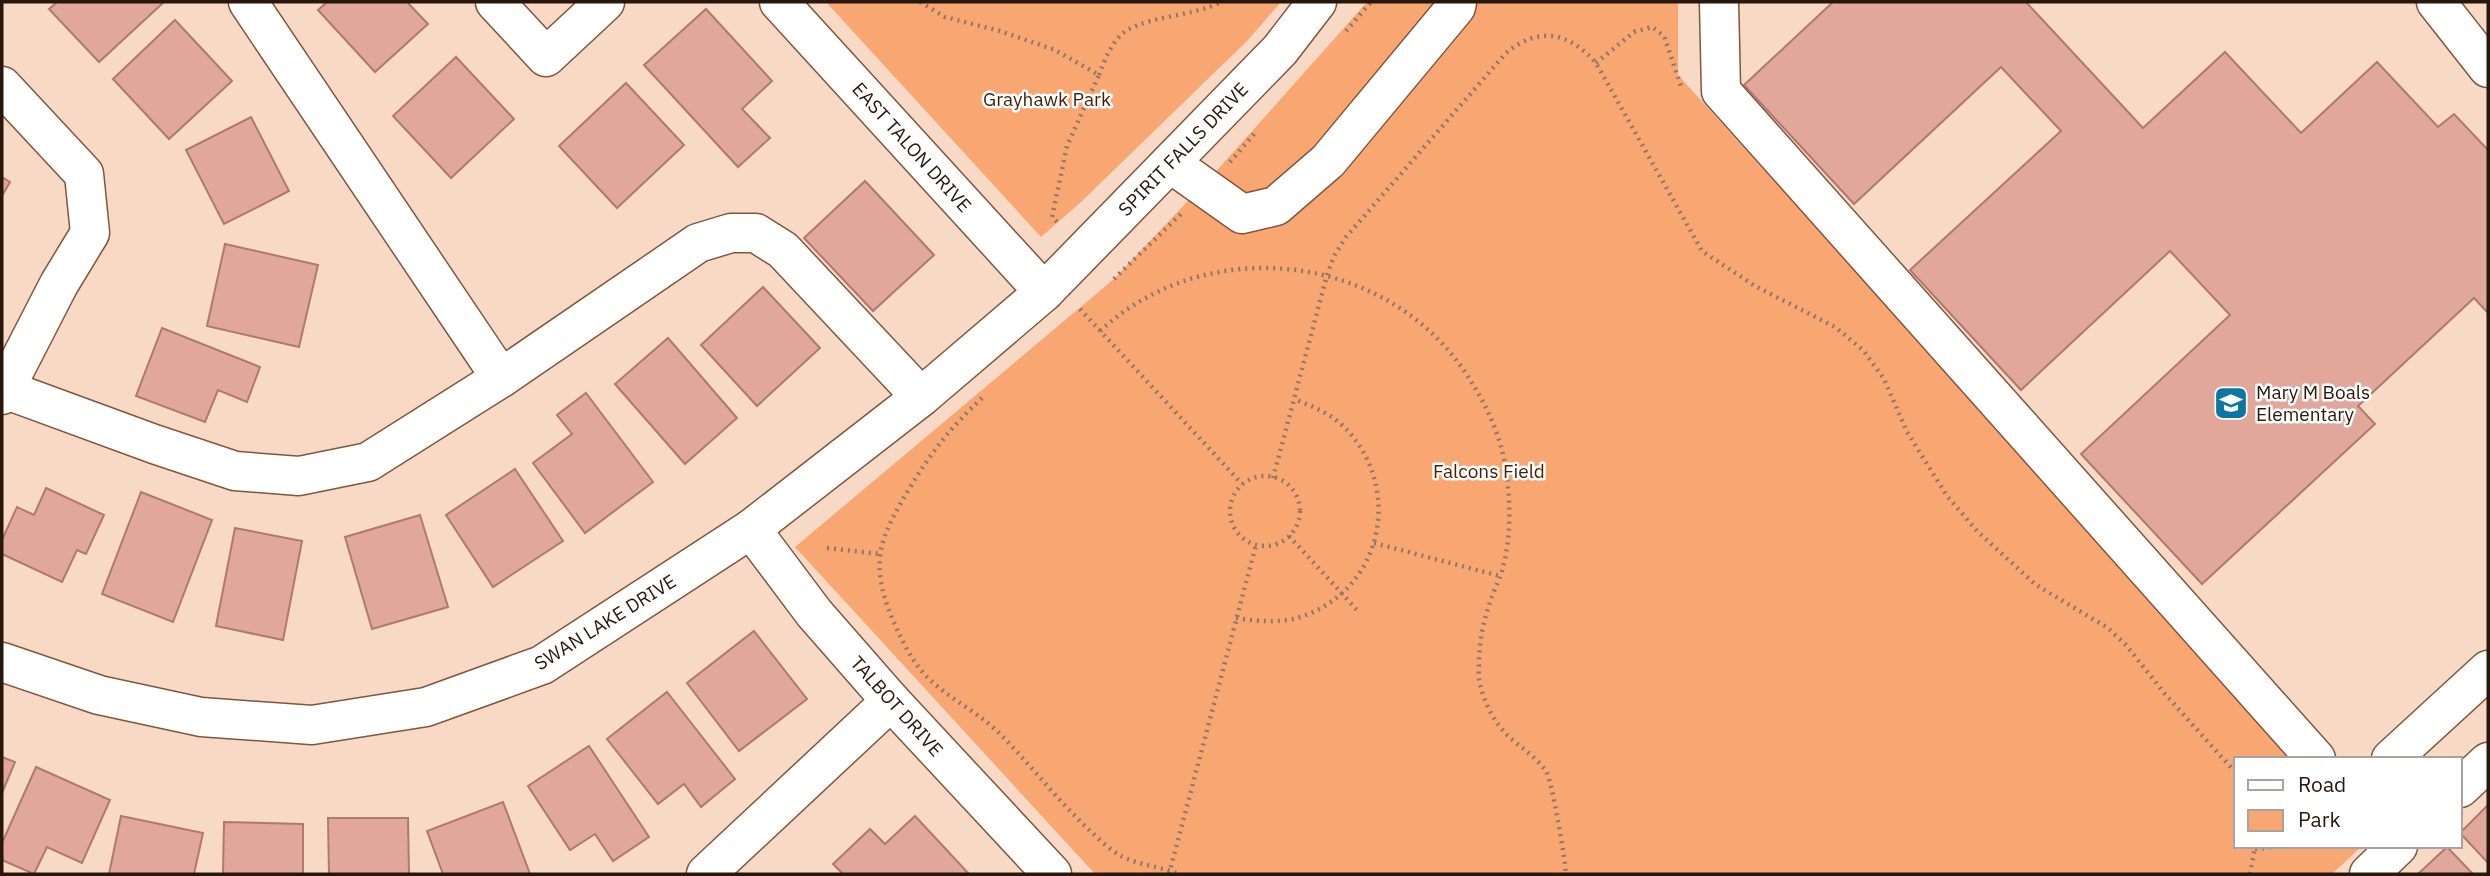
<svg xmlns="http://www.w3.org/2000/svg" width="2490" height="876" viewBox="0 0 2490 876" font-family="'IBM Plex Sans',sans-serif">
<rect width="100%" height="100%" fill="#f8d9c6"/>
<!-- green -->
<g fill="#f9a772">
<polygon points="826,2 1281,2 1248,40 1081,202 1041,237"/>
<polygon points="1367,2 1678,2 1678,75 2297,759 2236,759 2236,846 2362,846 2332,874 1095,874 795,547 1114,279 1220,167"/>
</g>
<!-- building -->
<g fill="#e1a79a" stroke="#af796d" stroke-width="2">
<polygon points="57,2 164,2 99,62 49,9"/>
<polygon points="327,2 407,2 428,24 375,72 318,10"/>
<polygon points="1833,2 2026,2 2143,128 2225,52 2301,133 2377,62 2438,127 2454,114 2488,150 2488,313 2474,298 2358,406 2375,424 2202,584 2081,454 2230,315 2170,251 2021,390 1910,270 2061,131 2001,67 1854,204 1744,85"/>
<polygon points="706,9 772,81 742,109 770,138 738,167 644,65"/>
<polygon points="175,20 232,81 169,139 113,79"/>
<polygon points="456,57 514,119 451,178 393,116"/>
<polygon points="626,83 684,145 617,208 559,146"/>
<polygon points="251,117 289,191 224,224 186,150"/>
<polygon points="2,177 10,182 2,196"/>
<polygon points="865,181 934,255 873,311 804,238"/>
<polygon points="225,244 318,265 299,347 207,326"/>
<polygon points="763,287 820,348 757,406 701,345"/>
<polygon points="162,328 260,367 247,402 218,390 205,422 136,396"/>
<polygon points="668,338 737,418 685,464 615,384"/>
<polygon points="586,393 653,482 585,533 533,463 572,434 557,415"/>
<polygon points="515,469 563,541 493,587 446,515"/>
<polygon points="46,488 104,515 86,554 77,550 62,582 2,554 2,540 17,507 34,515"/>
<polygon points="141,492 212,520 173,622 102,594"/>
<polygon points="420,515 448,607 372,629 345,537"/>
<polygon points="235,528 302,541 283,640 216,626"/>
<polygon points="754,631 807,699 739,751 687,683"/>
<polygon points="667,692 735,779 701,807 684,784 658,804 607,739"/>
<polygon points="589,746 649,837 613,861 595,834 570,850 528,786"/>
<polygon points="2,757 15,762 2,793"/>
<polygon points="36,767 110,800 82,863 47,847 34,874 2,860 2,843"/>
<polygon points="503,802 530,874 443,874 427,831"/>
<polygon points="2488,805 2488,863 2460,833"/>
<polygon points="121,816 203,833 194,874 109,874"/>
<polygon points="915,816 969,874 843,874 833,864 870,829 885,844"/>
<polygon points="328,818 408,818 409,874 329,874"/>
<polygon points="224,822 303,824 303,874 223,874"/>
<polygon points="2447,847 2473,874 2418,874"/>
</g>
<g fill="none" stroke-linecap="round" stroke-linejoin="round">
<!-- minor casing -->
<g stroke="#82563b" stroke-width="41">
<g id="minor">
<polyline points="248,2 501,378"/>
<polyline points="495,2 546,57 605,2"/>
<polyline points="779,2 1044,292"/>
<polyline points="1719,2 1721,91 2316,759"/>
<polyline points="2436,2 2488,68"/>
<polyline points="2,86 84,174 90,233 59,284 2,395"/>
<polyline points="1170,163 1242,214 1276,206 1328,161 1456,7 1457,2"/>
<polyline points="4,389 154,444 235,471 299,476 368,462 501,378 698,243 731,233 756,233 783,250 921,397"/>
<polyline points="751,529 814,613 891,701 1052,874"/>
<polyline points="2,662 99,695 201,717 312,725 426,707 542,665 751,529 921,397 1044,292 1280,50 1317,2"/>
<polyline points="2391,759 2488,670"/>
<polyline points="2460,788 2488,762"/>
<polyline points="706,874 891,701"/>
<polyline points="2369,874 2398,846"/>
</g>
</g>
<!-- path -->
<g stroke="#8f7768" stroke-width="4.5" stroke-dasharray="2 5" stroke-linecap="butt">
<polyline points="920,2 945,17 1000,31 1055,50 1099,75 1067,146 1052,217 1060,225"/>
<polyline points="1346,31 1371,2"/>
<polyline points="1596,63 1634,32 1652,27 1664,36 1682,89"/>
<path d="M1099 75C1104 62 1109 48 1119 37 1136 16 1195 17 1221 2"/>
<polyline points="1230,162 1254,134"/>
<polyline points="1114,279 1181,214"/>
<polyline points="1080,309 1242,484"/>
<path d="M1100 331C1210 229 1395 254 1472 383 1489 410 1502 440 1506 471 1511 504 1511 539 1502 571 1500 578 1497 584 1494 591 1485 615 1479 637 1479 663 1479 670 1478 677 1480 684 1484 702 1494 722 1507 735 1520 747 1535 756 1546 771 1552 780 1565 859 1566 874"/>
<path d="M982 398C952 426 933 450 912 484 881 536 868 559 892 618 900 636 908 654 920 669 942 696 975 709 999 733 1029 763 1055 797 1086 827 1097 837 1109 850 1123 857 1140 865 1161 867 1179 874"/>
<circle cx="1265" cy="511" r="35"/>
<path d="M1273 478 1327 275 1334 256 1346 237 1506 53C1539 26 1569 32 1596 63L1702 251 1755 286 1835 327 1863 350 1884 379 1907 432 1947 496 1978 532 2036 585 2108 628 2126 645 2165 694 2236 773"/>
<polyline points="1289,536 1357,610"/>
<polyline points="1374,543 1500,576"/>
<polyline points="827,548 880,554"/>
<path d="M1236 618C1262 622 1287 624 1311 613 1387 580 1401 481 1342 425 1328 412 1311 406 1294 399"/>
<polyline points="2255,849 2284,846"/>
<polyline points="1169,874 1256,545"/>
<polyline points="2250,874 2255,847"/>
</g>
<!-- minor -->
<use href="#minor" stroke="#fff" stroke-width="38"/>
</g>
<!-- icons -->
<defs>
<g id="school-square" transform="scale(1.75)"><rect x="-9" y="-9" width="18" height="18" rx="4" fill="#0c77a2" stroke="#fff"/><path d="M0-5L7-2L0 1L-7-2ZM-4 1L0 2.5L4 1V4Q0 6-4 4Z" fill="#fff"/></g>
</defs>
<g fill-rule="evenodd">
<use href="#school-square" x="2231" y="403"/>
</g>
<g text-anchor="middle" stroke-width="5" stroke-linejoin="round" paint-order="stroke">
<!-- park labels -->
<g font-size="19" fill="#431e01" stroke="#fff">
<text x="1047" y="106">Grayhawk Park</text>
<text x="1489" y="478">Falcons Field</text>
</g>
<!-- street labels -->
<g font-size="19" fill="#29170c" stroke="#fff">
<text transform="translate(912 147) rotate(48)" y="7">EAST TALON DRIVE</text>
<text transform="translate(1183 149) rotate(-46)" y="7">SPIRIT FALLS DRIVE</text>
<text transform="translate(605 622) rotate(-32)" y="7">SWAN LAKE DRIVE</text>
<text transform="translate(897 706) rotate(48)" y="7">TALBOT DRIVE</text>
</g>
<!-- poi labels -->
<g font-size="19" fill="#29170c" stroke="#fff" text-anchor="start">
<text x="2256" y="399">Mary M Boals<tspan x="2256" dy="22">Elementary</tspan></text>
</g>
</g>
<!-- border -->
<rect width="2490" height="876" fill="none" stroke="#29170c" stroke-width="7"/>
<!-- legend -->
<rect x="2234" y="757" width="228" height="91" fill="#ffffff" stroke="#a9a29e" stroke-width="2"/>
<rect x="2248" y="780" width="35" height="10" fill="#ffffff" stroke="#a9a29e" stroke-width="2"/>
<text x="2298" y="792" font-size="21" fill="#29170c">Road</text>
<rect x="2248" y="810" width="35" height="21" fill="#f9a772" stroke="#a9a29e" stroke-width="2"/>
<text x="2298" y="827" font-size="21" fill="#29170c">Park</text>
</svg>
